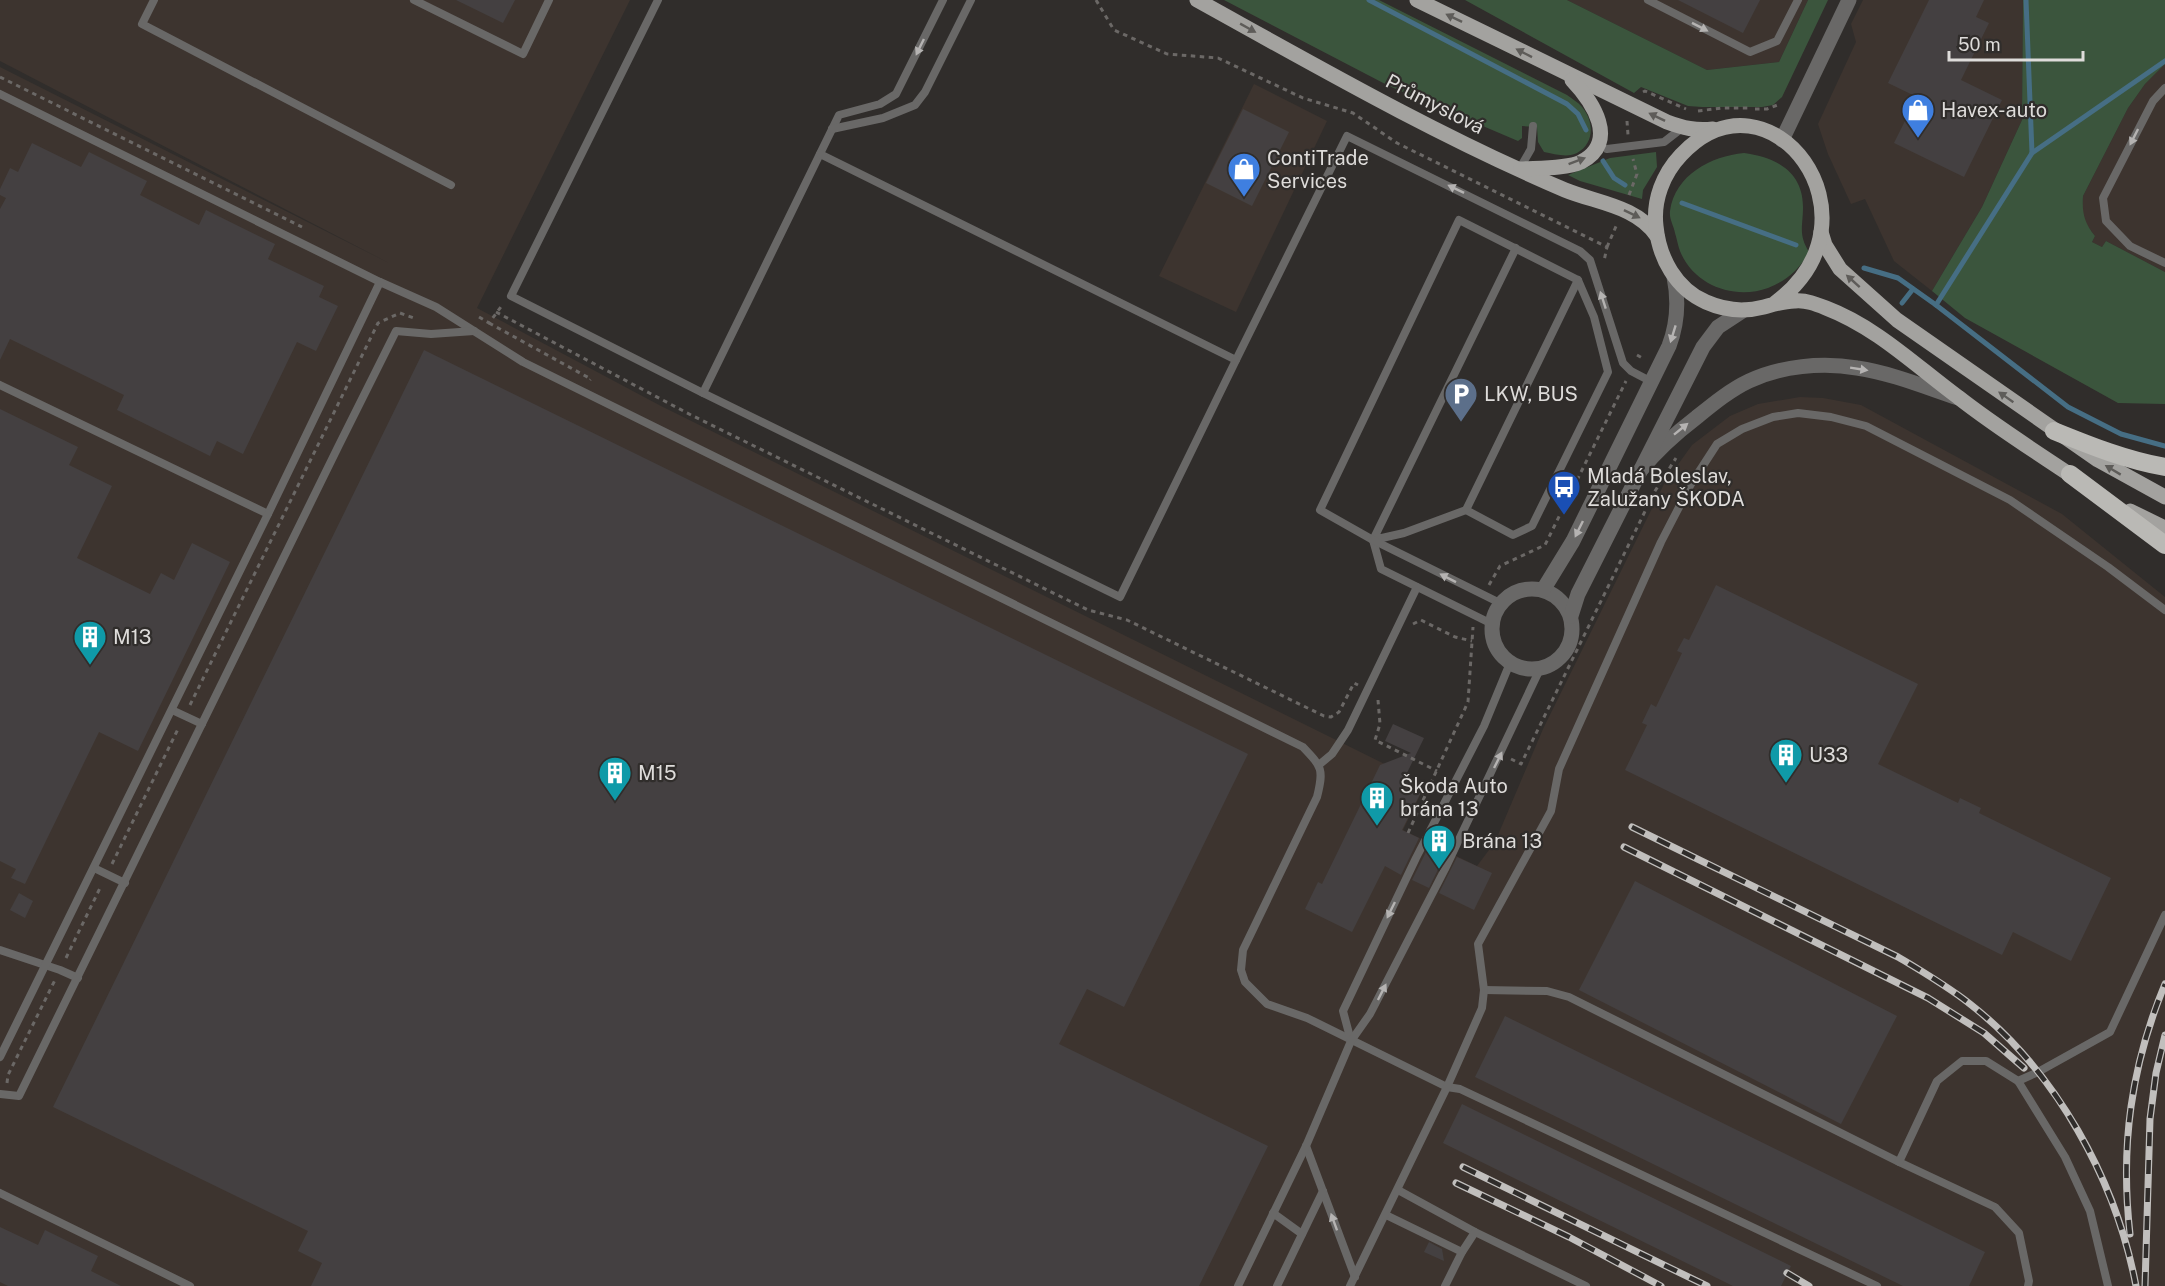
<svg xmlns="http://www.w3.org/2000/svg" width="2165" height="1286" viewBox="0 0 2165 1286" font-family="'Public Sans',sans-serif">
<rect width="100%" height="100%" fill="#302d2b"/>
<!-- built -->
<g fill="#3d342f">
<polygon points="0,0 630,0 477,308 661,406 1423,783 1424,787 1403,830 1477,866 1495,842 1543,729 1664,484 1692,445 1730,416 1758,404 1800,397 1823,398 1861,405 2062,514 2165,597 2165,1286 0,1286 0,67 389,263 0,61"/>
<polygon points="1567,0 1808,0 1779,62 1707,70"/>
<polygon points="1863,0 2023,0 2022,120 1982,207 1932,291 1894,261 1865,199 1851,204 1828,154 1818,124 1856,42 1851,24"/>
<polygon points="2165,64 2165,272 2106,241 2102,247 2092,242 2095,236 2086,224 2082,212 2083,196 2128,108 2145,84"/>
<polygon points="1254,84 1327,121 1236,312 1159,276"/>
</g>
<!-- green -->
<g fill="#3b553d">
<path d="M1224 0H1379L1567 95C1572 99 1578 102 1582 107 1594 121 1595 143 1577 153 1568 158 1554 154 1544 152L1538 142 1537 127 1522 126V138L1518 141 1389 86Z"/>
<polygon points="1465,0 1567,0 1707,70 1779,62 1808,0 1828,0 1782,97 1773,105 1762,107 1702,107 1688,106 1641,87 1634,93"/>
<path d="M2023 0H2165V64L2145 84 2128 108 2083 196C2082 213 2084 222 2095 236L2092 242 2102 247 2106 241 2165 272V404L2118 403 1965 318 1932 291 1982 207 2022 120Z"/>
<polygon points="1656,152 1657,167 1643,190 1642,199 1580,181 1568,175 1610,158"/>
<path d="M1744 153C1775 157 1803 171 1803 207 1803 227 1798 234 1809 252 1800 269 1786 281 1768 288 1735 300 1694 286 1680 251 1678 246 1677 239 1675 233 1674 226 1669 219 1670 211 1675 175 1711 156 1744 153Z"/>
</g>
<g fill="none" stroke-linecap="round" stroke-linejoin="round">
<!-- stream -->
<g stroke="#466e84" stroke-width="5">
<polyline points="1369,0 1567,104 1578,114 1586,130"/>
<polyline points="2026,0 2032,153 1936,305 2068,407 2121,434 2165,446"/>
<polyline points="2032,153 2165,61"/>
<polyline points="1603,161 1614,178 1625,185"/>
<polyline points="1682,203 1796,245"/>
<polyline points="1864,268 1898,278 1936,305"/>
<polyline points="1902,303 1913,289"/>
</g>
</g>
<!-- building -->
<g fill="#444041">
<polygon points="456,0 515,0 503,23"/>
<polygon points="1678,0 1760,0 1743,33"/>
<polygon points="1929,0 1984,0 1976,17 1989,23 1961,80 2002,100 1964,177 1894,143 1917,97 1888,83"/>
<polygon points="1243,109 1289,132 1252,206 1206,183"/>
<polygon points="32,143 81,167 89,152 147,181 140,195 199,225 206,210 275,244 268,259 324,286 319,297 338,306 316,351 297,342 243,454 217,441 210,456 117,410 124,395 10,339 0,360 0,209 6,198 0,195 0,189 10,168 18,172"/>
<polygon points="424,350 1248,754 1124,1007 1087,989 1059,1044 1268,1146 1199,1286 311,1286 322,1263 298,1251 308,1231 53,1107"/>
<polygon points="0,409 78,447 69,465 112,486 77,558 150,594 161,573 174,580 192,543 230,562 138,751 99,732 25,884 11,878 16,869 0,861"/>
<polygon points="1716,585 1918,684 1878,764 1958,803 1960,798 1981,808 1979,813 2111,878 2071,961 2013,932 2002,955 1625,770 1647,725 1642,723 1651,704 1656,707 1682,653 1677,651 1684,638 1689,640"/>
<polygon points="1393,724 1424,738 1406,775 1425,784 1402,830 1419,838 1401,875 1385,866 1352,932 1305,909 1318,882 1322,884 1380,765 1411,753 1385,741"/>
<polygon points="1430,844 1447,851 1429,888 1412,880"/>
<polygon points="1457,857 1492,873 1474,910 1439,893"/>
<polygon points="1635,881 1897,1016 1841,1124 1579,990"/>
<polygon points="19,893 33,901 25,918 10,910"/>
<polygon points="1505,1016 1985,1252 1969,1286 1903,1286 1475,1077"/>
<polygon points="1462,1104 1791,1266 1781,1286 1733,1286 1443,1143"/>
<polygon points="0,1227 38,1245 45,1230 98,1256 91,1271 121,1286 8,1286 0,1282"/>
<polygon points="1429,1242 1442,1249 1444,1261 1424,1252"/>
</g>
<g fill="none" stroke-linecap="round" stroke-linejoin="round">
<!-- path -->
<g stroke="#6b6866" stroke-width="3" stroke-dasharray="4.5 4.5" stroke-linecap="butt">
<polyline points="1096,0 1114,30 1167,54 1218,58 1303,98 1353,113 1397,143 1607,247 1604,261"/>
<polyline points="0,77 302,227"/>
<polyline points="1643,92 1645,91 1686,109"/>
<polyline points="1755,109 1767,109 1780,104"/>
<polyline points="1698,111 1722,108 1748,108"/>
<polyline points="1627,121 1628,135"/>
<polyline points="1629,195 1637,174 1633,159"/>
<polyline points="1607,247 1617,224"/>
<polyline points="496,312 691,415 1088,610 1127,620 1324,716 1331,717 1339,712 1354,683 1358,685"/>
<polyline points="479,317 489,323 503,304"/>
<polyline points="489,323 591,379 590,380"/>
<polyline points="1637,355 1644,359"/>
<polyline points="1489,585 1500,566 1545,545 1626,381"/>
<polyline points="1413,624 1421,620 1455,637 1472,641"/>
<polyline points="1378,700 1380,724 1375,740 1437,771"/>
<polyline points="190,705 378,323 400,313 414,318"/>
<polyline points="1511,759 1521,764 1655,491 1676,458"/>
<polyline points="1408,833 1468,702 1473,627"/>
<polyline points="112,864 179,727"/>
<polyline points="66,958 101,886"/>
<polyline points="7,1083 8,1075 55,980"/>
</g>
<!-- lane -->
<g stroke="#696867" stroke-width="8">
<polyline points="154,0 142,24 451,185"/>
<polyline points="414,0 523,54 549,0"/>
<polyline points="658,0 511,296 703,393 839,115 880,104 896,94 943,0"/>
<polyline points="1648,0 1750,52 1777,41 1798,0"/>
<polyline points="2165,88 2153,101 2103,198 2106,221 2130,246 2165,263"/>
<polyline points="0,94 380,282"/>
<polyline points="832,129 883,118 915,105 925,92 971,0"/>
<polyline points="1607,149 1664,142 1682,128"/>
<polyline points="820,154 1236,360 1347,136 1580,251 1590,260 1623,363 1631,371 1652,382"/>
<polyline points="1520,168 1531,149 1533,126"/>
<path d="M0 385 268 514 380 282 436 307 523 362 1303 747C1322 767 1324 769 1317 797L1243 950 1241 970 1245 982 1267 1004 1307 1018 1447 1087 1460 1089 1877 1286"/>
<polyline points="703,393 1120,597 1236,360"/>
<polyline points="1466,510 1513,535 1532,526 1608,372 1594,317 1578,280"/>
<polyline points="1373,540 1404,533 1466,510 1578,280 1459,220 1320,510 1373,540 1516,248"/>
<polyline points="1373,540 1381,569 1492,624"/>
<polyline points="1373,540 1500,603"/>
<polyline points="172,710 202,724"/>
<polyline points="1320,764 1332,754 1348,730 1417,587"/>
<polyline points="94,868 125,883"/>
<polyline points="0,950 60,970 78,978"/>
<polyline points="1484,990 1547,991 1569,997 1899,1162 1995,1207 2019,1233 2029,1281 2028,1286"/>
<polyline points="1351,1041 1343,1011 1416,858 1484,726 1510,663"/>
<polyline points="0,1057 268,514"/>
<polyline points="2018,1081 2065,1157 2090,1211 2108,1286"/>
<polyline points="0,1094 19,1096 339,445 396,331 431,334 474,331"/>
<polyline points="1306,1146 1355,1277"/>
<polyline points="1899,1162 1937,1081 1962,1061 1986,1061 2018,1081 2038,1072 2110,1032 2165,915"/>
<polyline points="1398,1190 1475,1232 1586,1286"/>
<polyline points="0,1193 190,1286"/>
<polyline points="1273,1213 1302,1234"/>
<polyline points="1386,1215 1462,1252"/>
<polyline points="1238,1286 1306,1146 1351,1041 1370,1014 1445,869 1540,669"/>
<polyline points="1277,1286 1323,1191"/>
<polyline points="1350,1286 1447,1087 1482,1008 1484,990 1478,944 1551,811 1559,769 1661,542 1691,484 1717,444 1742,429 1773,417 1798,413 1831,417 1866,426 2010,500 2108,567 2165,610"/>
<polyline points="1445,1286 1462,1252 1475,1232"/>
</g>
<!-- street -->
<g stroke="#696867" stroke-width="15">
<polyline points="1782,140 1849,0"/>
<path d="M1640 471C1657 450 1676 433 1697 417 1713 404 1730 390 1749 381 1781 366 1822 362 1857 368 1891 373 1925 387 1958 398"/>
<circle cx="1532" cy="629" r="40"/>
<path d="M1543 590 1573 541 1669 346C1678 322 1679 301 1674 277"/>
<polyline points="1571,616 1578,594 1703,347 1718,327 1744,310"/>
</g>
<!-- primary -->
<g stroke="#a3a29f" stroke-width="15">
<path d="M1197 0C1318 67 1438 136 1565 190 1597 203 1637 206 1657 236"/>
<path d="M1417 0 1667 122C1683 128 1696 131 1713 129"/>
<path d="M1521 169C1537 168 1566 169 1581 162 1620 142 1592 101 1572 80"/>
<polyline points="1821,232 1825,245 1840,269 1897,320 2098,460 2165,497"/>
<path d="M1775 303C1890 218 1769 60 1681 155 1663 174 1653 200 1656 226 1659 258 1676 289 1706 302 1724 310 1745 312 1764 307 1775 304 1784 301 1795 301 1806 300 1816 304 1826 308 1876 327 1916 366 1958 397 1996 427 2038 453 2078 480"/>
<polyline points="2130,511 2165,528"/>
</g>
<!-- highway -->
<g stroke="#bab9b5" stroke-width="18">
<path d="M2054 431C2091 446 2126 460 2165 467"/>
<polyline points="2070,474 2165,545"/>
</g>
<!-- rail casing -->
<g stroke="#c1bfbd" stroke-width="7">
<g id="rail">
<path d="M1632 827 1898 957C1923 972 1947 986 1970 1004 2056 1071 2116 1180 2136 1286"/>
<polyline points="1624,847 1928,998 1984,1033 2024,1068"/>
<polyline points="1463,1167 1707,1286"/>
<polyline points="1456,1183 1569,1237 1661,1286"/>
<path d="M2130 1234C2120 1146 2131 1066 2165 984"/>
<polyline points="1787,1273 1809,1286"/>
<polyline points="2145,1286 2150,1119 2156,1073 2165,1035"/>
</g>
</g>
<!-- rail -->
<use href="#rail" stroke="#302d2b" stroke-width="4.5" stroke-dasharray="14" stroke-linecap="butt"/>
</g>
<!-- one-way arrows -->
<defs><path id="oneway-solid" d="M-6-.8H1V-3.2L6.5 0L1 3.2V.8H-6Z" transform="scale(1.5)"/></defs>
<g fill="#5e5c59">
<use href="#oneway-solid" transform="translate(1454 18) rotate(-154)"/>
<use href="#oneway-solid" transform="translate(1248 28) rotate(29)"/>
<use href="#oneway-solid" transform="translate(1524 53) rotate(-153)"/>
<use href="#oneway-solid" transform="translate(1657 117) rotate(-154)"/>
<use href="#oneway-solid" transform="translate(1577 161) rotate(-21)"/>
<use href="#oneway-solid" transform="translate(1632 214) rotate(26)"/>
<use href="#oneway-solid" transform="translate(1853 281) rotate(-138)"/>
<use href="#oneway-solid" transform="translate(2006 397) rotate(-145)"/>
<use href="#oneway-solid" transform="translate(2113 470) rotate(-149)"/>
</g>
<g fill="#b5b3b2">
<use href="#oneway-solid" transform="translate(1700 27) rotate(27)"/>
<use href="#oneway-solid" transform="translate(920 47) rotate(116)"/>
<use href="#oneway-solid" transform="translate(2134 137) rotate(117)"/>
<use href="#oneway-solid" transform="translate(1456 189) rotate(-154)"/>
<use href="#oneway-solid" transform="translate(1603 300) rotate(-108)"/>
<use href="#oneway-solid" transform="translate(1673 334) rotate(107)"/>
<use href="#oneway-solid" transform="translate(1859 369) rotate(9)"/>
<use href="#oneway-solid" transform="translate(1681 429) rotate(-39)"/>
<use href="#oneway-solid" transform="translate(1579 529) rotate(116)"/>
<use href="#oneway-solid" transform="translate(1448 578) rotate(-153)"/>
<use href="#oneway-solid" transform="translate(1498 760) rotate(-64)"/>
<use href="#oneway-solid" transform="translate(1391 910) rotate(116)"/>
<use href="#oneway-solid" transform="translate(1382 992) rotate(-63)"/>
<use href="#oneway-solid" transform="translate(1334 1222) rotate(-110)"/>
</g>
<!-- icons -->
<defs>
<g id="shop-pin" transform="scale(1.725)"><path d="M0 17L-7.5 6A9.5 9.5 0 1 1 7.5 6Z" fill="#3f7fe0" stroke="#302d2b"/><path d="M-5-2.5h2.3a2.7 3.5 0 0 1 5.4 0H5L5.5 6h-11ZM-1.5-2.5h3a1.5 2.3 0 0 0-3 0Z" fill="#fff"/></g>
<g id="parking-pin" transform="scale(1.725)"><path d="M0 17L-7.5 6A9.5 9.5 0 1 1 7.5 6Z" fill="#5c6f8a" stroke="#302d2b"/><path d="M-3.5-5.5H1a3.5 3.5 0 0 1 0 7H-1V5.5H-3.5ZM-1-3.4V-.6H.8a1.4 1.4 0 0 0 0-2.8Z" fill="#fff"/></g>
<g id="bus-pin" transform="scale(1.725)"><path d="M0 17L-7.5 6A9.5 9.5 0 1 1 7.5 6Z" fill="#1a4fb4" stroke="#302d2b"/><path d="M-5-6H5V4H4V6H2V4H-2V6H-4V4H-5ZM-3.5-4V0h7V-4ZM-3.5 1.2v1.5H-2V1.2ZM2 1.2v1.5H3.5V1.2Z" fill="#fff"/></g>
<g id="building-pin" transform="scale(1.725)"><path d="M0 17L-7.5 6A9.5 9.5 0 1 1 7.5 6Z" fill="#0f9aa8" stroke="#302d2b"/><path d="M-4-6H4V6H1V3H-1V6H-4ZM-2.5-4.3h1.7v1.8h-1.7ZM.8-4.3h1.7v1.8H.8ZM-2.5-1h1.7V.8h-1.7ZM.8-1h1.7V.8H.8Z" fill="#fff"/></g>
</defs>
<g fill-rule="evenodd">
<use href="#shop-pin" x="1918" y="110"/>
<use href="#shop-pin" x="1244" y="169"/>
<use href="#parking-pin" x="1461" y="394"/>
<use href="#bus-pin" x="1564" y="487"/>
<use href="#building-pin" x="90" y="637"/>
<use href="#building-pin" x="1786" y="755"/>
<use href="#building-pin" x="615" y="773"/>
<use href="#building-pin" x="1377" y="798"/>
<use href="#building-pin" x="1439" y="841"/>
</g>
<g text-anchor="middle" stroke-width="4.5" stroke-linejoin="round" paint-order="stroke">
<!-- street labels -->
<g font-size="20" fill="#dedcda" stroke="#302d2b">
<text transform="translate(1435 104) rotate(27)" y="7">Průmyslová</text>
</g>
<!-- poi labels -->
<g font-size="20" fill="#dedcda" stroke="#302d2b" text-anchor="start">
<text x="1941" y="117">Havex-auto</text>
<text x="1267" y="165">ContiTrade<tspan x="1267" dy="23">Services</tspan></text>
<text x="1484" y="401">LKW, BUS</text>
<text x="1587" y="483">Mladá Boleslav,<tspan x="1587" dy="23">Zalužany ŠKODA</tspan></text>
<text x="113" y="644">M13</text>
<text x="1809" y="762">U33</text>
<text x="638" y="780">M15</text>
<text x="1400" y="793">Škoda Auto<tspan x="1400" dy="23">brána 13</tspan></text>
<text x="1462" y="848">Brána 13</text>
</g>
</g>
<!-- scale -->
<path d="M1949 51v9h134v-9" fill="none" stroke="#dedcda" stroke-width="3"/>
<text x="1958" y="51" font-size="18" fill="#dedcda" stroke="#302d2b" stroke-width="4.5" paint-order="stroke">50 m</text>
</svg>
